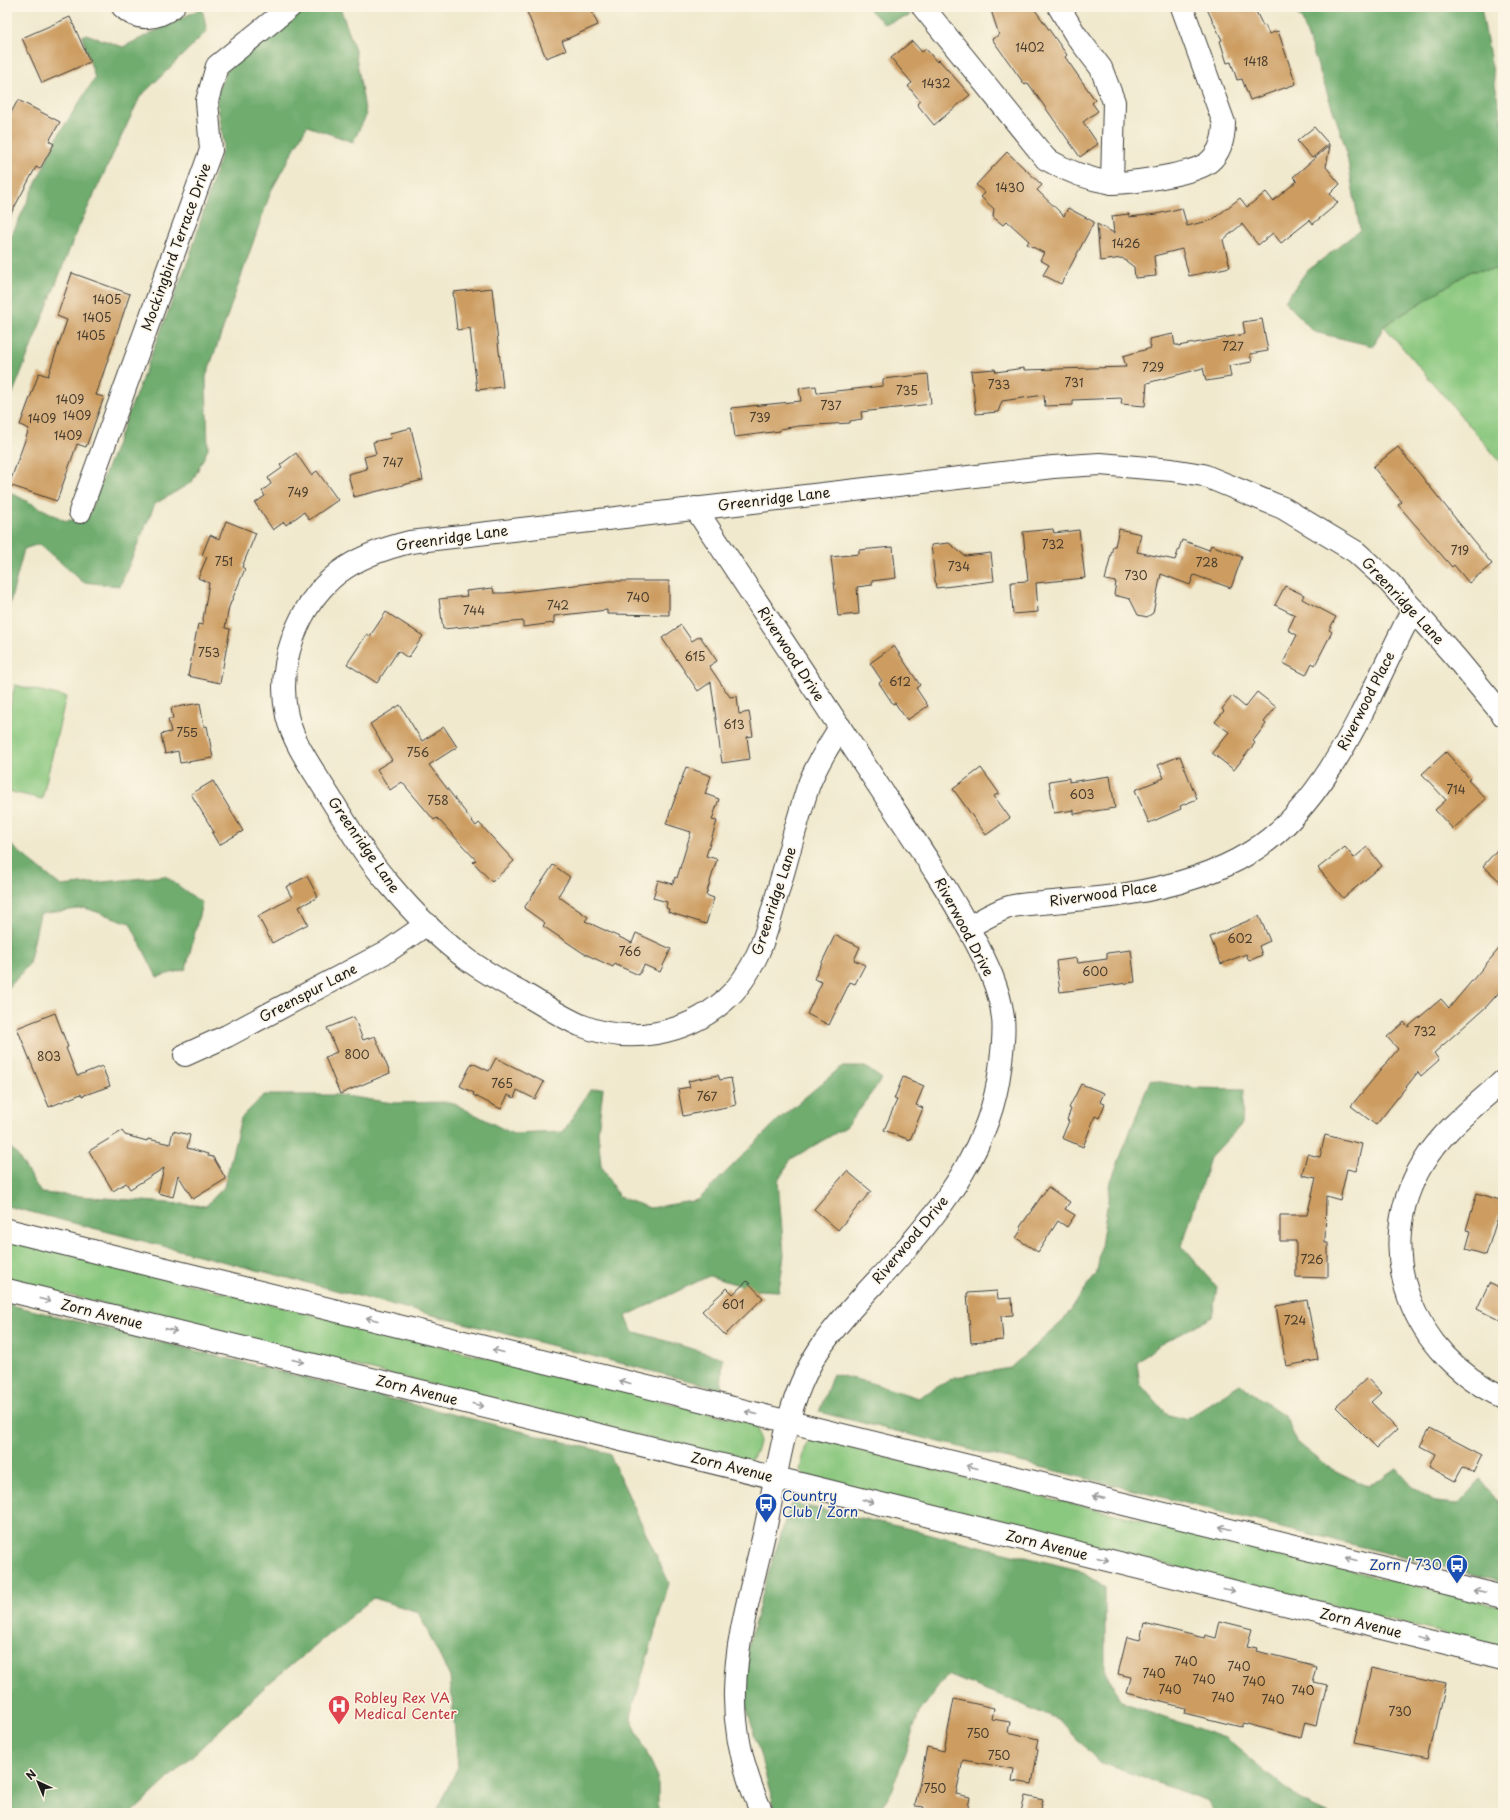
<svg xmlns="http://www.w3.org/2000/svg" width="1510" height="1820" viewBox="0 0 1510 1820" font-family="'Playpen Sans',sans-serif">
<rect width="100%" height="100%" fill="#fcf5e5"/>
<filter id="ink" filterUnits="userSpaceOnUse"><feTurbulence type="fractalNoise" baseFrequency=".025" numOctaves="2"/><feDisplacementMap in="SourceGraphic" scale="8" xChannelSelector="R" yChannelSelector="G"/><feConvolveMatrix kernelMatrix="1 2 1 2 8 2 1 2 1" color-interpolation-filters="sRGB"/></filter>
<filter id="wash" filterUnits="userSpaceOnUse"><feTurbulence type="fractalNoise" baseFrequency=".012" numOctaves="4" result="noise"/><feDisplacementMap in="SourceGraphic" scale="16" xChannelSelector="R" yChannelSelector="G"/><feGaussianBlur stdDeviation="0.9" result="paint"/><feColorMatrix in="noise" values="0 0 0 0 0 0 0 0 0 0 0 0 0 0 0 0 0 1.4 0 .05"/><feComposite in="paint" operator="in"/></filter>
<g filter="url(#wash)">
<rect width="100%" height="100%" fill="#f0e9ce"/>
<!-- green -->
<g fill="#8bc87f" stroke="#54724e">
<polygon points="1503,269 1503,465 1384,326 1471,271"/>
<polygon points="15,685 66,697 42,799 7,791 7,719"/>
<path d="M7 1239 754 1424C763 1434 759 1450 751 1460L742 1461 7 1280Z"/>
<polygon points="811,1440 822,1440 978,1481 1503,1607 1503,1648 803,1475 800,1469 806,1445"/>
</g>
<!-- forest -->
<g fill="#70ac6e" stroke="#466445">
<polygon points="305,7 340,7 355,50 366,116 353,142 307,126 271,191 206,377 208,449 192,482 155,504 120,586 83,582 39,544 24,549 8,611 7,644 7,491 66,521 88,517 190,256 224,144 216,94 227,70"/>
<polygon points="867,7 909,7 910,16 884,24"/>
<polygon points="1291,7 1481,7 1503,128 1503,269 1471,271 1384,326 1373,346 1314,332 1285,301 1306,272 1360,230 1345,145 1302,20"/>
<polygon points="202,8 207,31 140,97 76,233 7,408 7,245 59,134 95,78 82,36 86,34 123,47"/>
<polygon points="7,842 61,886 165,876 202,903 186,969 157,977 130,923 85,908 40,914 29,964 7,990"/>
<polygon points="841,1067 865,1067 882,1079 846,1127 791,1159 778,1181 784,1255 779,1291 755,1290 709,1276 626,1316 632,1331 723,1358 721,1389 7,1206 7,1144 16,1153 41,1193 206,1206 224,1187 241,1118 264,1095 339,1095 393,1103 451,1102 513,1134 563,1132 590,1090 603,1088 598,1132 601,1165 619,1197 650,1208 698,1200 778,1120"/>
<polygon points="1150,1080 1194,1088 1244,1089 1242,1124 1210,1158 1182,1246 1217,1287 1212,1317 1157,1346 1137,1363 1140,1384 1166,1414 1185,1419 1240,1384 1285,1416 1297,1442 1328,1467 1368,1487 1396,1468 1411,1485 1436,1502 1458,1504 1481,1479 1503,1507 1503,1582 819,1412 833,1374 868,1382 918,1398 955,1377 1010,1368 1063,1321 1097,1272 1111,1181"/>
<polygon points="7,1304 609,1453 669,1583 630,1717 658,1777 658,1813 435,1813 458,1767 450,1677 418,1612 373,1598 268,1684 132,1813 7,1813"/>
<polygon points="791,1503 906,1528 1079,1570 1105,1588 1105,1671 1122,1702 1225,1738 1300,1800 1329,1813 1213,1813 1208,1801 1099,1762 1060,1721 1009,1699 947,1675 919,1713 892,1791 877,1813 776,1813 739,1679 767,1578"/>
</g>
<g id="blocks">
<!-- building -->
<g fill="#cc9c61">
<polygon points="525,7 590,7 598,25 562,41 566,50 546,58"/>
<polygon points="990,7 1033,7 1067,55 1065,57 1095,100 1092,103 1098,111 1083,122 1098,144 1080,157 1028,83 1025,85 992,39 999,35"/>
<polygon points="1206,7 1254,7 1263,26 1265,25 1269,34 1278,31 1296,84 1250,100 1242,79 1237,80 1231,62 1227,63 1220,41 1222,40"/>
<polygon points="70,17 90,62 42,83 22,38"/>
<polygon points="912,41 922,52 926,49 937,62 939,60 970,95 934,125 917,104 920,101 908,86 912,83 891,58"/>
<polygon points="18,100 60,122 49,141 54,144 40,169 36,167 7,221 7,120"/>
<polygon points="1314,127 1329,144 1312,158 1297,141"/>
<polygon points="1330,145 1326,167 1340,184 1330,194 1338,203 1313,224 1310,220 1281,243 1273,233 1258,245 1242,224 1223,240 1230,267 1189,276 1182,249 1154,256 1156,276 1135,278 1134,267 1122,258 1100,261 1097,224 1114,233 1112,216 1129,214 1129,217 1157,214 1182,208 1187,226 1212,220 1240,198 1247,207 1266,192 1273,201 1297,181 1293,177"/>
<polygon points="1007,152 1042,185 1037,190 1064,216 1068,208 1094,222 1061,284 1043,275 1049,265 1040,260 1044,253 1027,244 1029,241 1007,221 1003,225 993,217 994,209 981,197 985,193 976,185"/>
<polygon points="72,273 130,294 96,395 104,397 86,447 77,444 57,501 9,485 29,429 20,425 39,373 48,376 67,320 57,316"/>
<polygon points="492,288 503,387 477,390 470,328 457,330 453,292"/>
<polygon points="1262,319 1268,351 1250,354 1252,362 1229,366 1231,377 1206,381 1203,368 1147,383 1145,406 1121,404 1122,398 1073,400 1073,405 1045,406 1044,395 1002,401 998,412 976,414 971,371 995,369 996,372 1024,368 1024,370 1126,367 1123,356 1151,348 1149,339 1173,334 1175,345 1178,345 1178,346 1245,334 1243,322"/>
<polygon points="928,374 931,404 861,412 862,419 850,421 850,423 799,426 780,429 780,431 735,437 731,408 801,401 799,388 816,386 817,393 883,386 883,379"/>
<polygon points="411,428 423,480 354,497 348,474 367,469 364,457 376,454 373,442 391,438 390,433"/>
<polygon points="1398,447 1492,564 1469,583 1454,565 1452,567 1398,505 1402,502 1373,467"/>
<polygon points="296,453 311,475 317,471 338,500 309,520 304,512 286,525 284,522 273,530 255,503 265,496 262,491 271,484 268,478 282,468 280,465"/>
<polygon points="226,521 256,533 242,567 245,569 229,607 225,628 230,629 220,683 188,676 198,624 202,625 209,583 198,578 207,557 202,555 210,535 219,539"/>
<polygon points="1053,529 1054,533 1079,530 1085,578 1036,583 1038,612 1013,614 1011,582 1028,581 1023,532"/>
<polygon points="1119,529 1141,534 1137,552 1175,560 1182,540 1209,550 1211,545 1242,557 1231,588 1194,575 1190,585 1161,574 1153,613 1147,617 1138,615 1130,599 1114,595 1116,582 1105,580 1113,546 1115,546"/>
<polygon points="949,543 965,556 991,553 994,581 936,588 931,545"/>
<polygon points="893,547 896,578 872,581 872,585 857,587 859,614 838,616 831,557 859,554 859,550"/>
<polygon points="610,581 669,581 669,615 607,614 607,610 554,616 554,623 523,627 523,621 443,629 439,599 467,596 466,591 493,588 494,593 505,593"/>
<polygon points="1285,586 1304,595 1302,599 1336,617 1329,630 1332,632 1315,665 1312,663 1306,675 1283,663 1297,635 1288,630 1295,615 1275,605"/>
<polygon points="386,612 423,636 408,658 398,651 377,683 347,664 367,634 370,636"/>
<polygon points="681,625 692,641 700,636 717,661 709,666 730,697 737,696 739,714 749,712 753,736 747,737 750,759 722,763 711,682 698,691 662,638"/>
<polygon points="894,646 920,685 916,688 928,706 907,720 895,703 893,704 879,683 882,681 870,663"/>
<polygon points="1257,692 1276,707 1264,722 1266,724 1253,741 1255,743 1234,770 1212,753 1229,732 1215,722 1224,711 1222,709 1232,696 1245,707"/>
<polygon points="200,703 204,727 207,726 213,758 180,763 178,751 165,754 161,734 171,732 168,719 173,719 171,708"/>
<polygon points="400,705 422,741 444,727 457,747 429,765 476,826 479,823 514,861 492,882 473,862 476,860 437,818 434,820 402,782 390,790 377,769 392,760 370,724"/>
<polygon points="1446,752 1470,779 1468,780 1486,799 1453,829 1435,810 1446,800 1422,774"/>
<polygon points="1180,756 1197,799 1180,806 1181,809 1149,823 1135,790 1164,778 1158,765"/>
<polygon points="686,767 711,776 705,794 719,799 712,820 717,821 706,856 717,859 706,895 714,898 706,924 668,912 669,909 666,908 667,902 653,898 658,880 673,884 675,877 677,878 691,832 666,824"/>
<polygon points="981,768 999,793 994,796 1010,818 986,835 953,789"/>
<polygon points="1110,776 1115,808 1074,814 1074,810 1054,813 1049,781 1069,778 1069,782"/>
<polygon points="213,781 243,831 219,845 212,833 214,832 191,794"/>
<polygon points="1503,843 1503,884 1483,866"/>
<polygon points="1345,847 1354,858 1367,847 1382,866 1343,898 1318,868"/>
<polygon points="553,865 570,877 558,896 588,917 585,921 632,943 636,933 671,949 660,972 644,965 639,975 614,964 613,967 583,953 543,926 545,923 524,908"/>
<polygon points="307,876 318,897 299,907 308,924 272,943 258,916 292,898 286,887"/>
<polygon points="1259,916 1270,941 1259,946 1262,955 1249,961 1246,954 1221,964 1210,937"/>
<polygon points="835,935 860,947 854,960 865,965 855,984 850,982 829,1025 807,1014 822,982 814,979"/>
<polygon points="1503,944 1503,988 1486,1007 1434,1053 1439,1060 1421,1076 1418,1072 1376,1125 1351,1106 1398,1049 1387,1037 1404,1022 1408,1027 1441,999 1449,1008"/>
<polygon points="1131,950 1135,982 1060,992 1056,961 1077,958 1078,963 1107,959 1107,953"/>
<polygon points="55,1013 68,1047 66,1048 77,1076 102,1066 110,1086 82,1096 81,1094 49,1107 17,1028"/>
<polygon points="354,1017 363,1040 375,1036 390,1073 340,1094 325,1057 337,1052 327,1028"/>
<polygon points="496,1058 544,1082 535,1099 517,1090 514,1098 508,1095 501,1109 473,1095 474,1093 460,1086 472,1063 489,1071"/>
<polygon points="718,1075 720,1080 731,1078 736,1105 683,1116 678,1089 690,1087 688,1081"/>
<polygon points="903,1077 924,1086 916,1105 923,1108 910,1140 884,1130 897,1100 894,1099"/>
<polygon points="1081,1084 1104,1093 1100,1102 1105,1104 1099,1118 1095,1116 1083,1147 1062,1138 1069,1121 1067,1120 1071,1109 1069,1108"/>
<polygon points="122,1131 125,1135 147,1141 148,1139 170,1144 173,1131 190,1135 187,1148 208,1154 208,1156 213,1157 226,1179 193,1199 178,1175 173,1197 158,1193 164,1168 130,1189 126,1183 113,1191 89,1151"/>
<polygon points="1325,1135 1362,1144 1356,1171 1347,1169 1340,1200 1326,1196 1325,1243 1328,1243 1328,1278 1296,1277 1296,1241 1280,1241 1280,1215 1307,1215 1316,1178 1302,1175 1307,1154 1320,1157"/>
<polygon points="847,1171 871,1191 838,1230 814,1209"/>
<polygon points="1048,1187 1070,1202 1065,1209 1075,1215 1067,1227 1058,1221 1038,1252 1016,1238 1022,1229 1020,1227"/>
<polygon points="1477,1193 1503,1201 1486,1255 1466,1249 1471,1231 1466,1230"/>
<polygon points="747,1281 763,1298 725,1335 702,1311 727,1288 733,1294"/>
<polygon points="1489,1283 1503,1290 1503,1322 1477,1309"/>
<polygon points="997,1291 998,1299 1012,1298 1013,1315 1001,1316 1003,1340 971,1343 967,1293"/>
<polygon points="1307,1300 1318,1360 1286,1366 1276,1306"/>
<polygon points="1367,1378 1381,1393 1371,1402 1397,1429 1377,1448 1336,1407"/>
<polygon points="1430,1428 1482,1455 1473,1473 1463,1467 1455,1481 1429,1467 1435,1454 1420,1446"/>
<polygon points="1220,1621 1252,1629 1247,1646 1257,1648 1256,1651 1317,1666 1313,1682 1326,1685 1316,1725 1305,1722 1301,1738 1243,1723 1241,1727 1184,1713 1185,1708 1127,1693 1131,1677 1118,1674 1127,1637 1140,1640 1144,1623 1204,1638 1205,1635 1216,1638"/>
<polygon points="1371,1667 1446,1683 1429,1760 1354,1745"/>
<polygon points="954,1699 994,1708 992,1719 1010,1722 1008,1732 1038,1739 1036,1748 1038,1749 1032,1784 1012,1781 1014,1769 963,1760 956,1794 970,1797 967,1813 923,1813 924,1807 915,1806 927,1747 944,1751"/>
<polygon points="1025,1796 1043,1800 1040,1813 1021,1813"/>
</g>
</g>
</g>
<g filter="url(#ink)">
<use href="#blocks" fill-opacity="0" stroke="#3c3b37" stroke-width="1"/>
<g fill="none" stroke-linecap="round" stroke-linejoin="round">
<!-- minor casing -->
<g stroke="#3c3b37" stroke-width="24">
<g id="minor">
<path d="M123 7C138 22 157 19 173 7"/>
<path d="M923 7 1046 159C1068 172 1087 179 1112 183"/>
<path d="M1059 7 1075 34 1101 68 1114 102 1112 183C1132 183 1195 174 1209 162 1221 152 1224 138 1224 123L1182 7"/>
<path d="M695 508C756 601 817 693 878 785 911 835 945 883 972 935 986 961 1000 989 1003 1018 1005 1035 1002 1052 1000 1069 991 1144 945 1206 896 1260 871 1288 845 1313 823 1344 786 1396 779 1464 766 1525 754 1581 736 1634 735 1691 734 1733 745 1776 762 1813"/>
<polyline points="80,512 211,150 207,101 217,66 290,7"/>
<path d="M840 727C829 746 815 766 808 787 797 821 788 856 778 891 767 931 757 972 724 1001 685 1035 628 1045 580 1025 560 1016 540 1003 521 992 501 981 480 970 463 956 436 936 411 910 390 885 366 858 348 826 329 796 314 771 294 745 287 716 276 665 297 606 338 573 359 557 385 548 410 542L1053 467 1100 464 1172 470 1203 475 1283 508 1356 552 1389 582 1456 658 1503 715"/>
<path d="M968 927C980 921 993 913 1006 908 1017 904 1030 904 1042 903 1070 900 1098 899 1126 894 1169 887 1214 875 1251 852 1331 803 1371 689 1413 609"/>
<polyline points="185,1055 227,1036 388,951 427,924"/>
<path d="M1503 1081C1475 1106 1443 1130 1423 1163 1369 1250 1413 1357 1503 1397"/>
</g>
</g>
<!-- major casing -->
<g stroke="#3c3b37" stroke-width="24">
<g id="major">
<polyline points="7,1230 1503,1597"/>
<polyline points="7,1290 776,1478 1503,1658"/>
</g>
</g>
<!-- minor -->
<use href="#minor" stroke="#fff" stroke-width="22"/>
<!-- major -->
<use href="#major" stroke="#fff" stroke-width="22"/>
</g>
<!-- one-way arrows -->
<defs><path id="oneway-shaft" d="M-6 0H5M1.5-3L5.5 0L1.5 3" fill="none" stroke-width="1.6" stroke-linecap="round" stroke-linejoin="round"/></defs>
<g stroke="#999">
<use href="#oneway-shaft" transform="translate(45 1300) rotate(14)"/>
<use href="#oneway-shaft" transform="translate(372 1319) rotate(-166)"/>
<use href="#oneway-shaft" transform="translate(171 1330) rotate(14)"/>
<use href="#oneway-shaft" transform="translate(498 1351) rotate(-166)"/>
<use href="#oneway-shaft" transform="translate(298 1361) rotate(14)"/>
<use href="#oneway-shaft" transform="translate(625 1382) rotate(-166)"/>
<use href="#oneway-shaft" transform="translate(478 1405) rotate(14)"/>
<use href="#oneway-shaft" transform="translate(751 1413) rotate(-166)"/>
<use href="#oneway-shaft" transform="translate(972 1467) rotate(-166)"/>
<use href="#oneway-shaft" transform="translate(1099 1497) rotate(-166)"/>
<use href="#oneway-shaft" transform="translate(868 1501) rotate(14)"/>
<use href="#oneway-shaft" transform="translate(1225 1528) rotate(-166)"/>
<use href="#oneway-shaft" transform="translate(1103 1559) rotate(14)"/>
<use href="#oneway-shaft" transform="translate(1351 1559) rotate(-166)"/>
<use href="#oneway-shaft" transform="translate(1229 1590) rotate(14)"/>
<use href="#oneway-shaft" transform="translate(1480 1591) rotate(-166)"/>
<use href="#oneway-shaft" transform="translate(1424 1638) rotate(14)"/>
</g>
</g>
<!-- icons -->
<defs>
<g id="bus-pin" transform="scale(1.15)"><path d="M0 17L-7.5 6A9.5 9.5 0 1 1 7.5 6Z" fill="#1a4fb4" stroke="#fcf5e5"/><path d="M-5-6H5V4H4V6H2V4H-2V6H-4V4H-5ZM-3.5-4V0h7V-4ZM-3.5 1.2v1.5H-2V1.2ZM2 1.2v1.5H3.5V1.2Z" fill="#fff"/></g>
<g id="hospital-pin" transform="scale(1.15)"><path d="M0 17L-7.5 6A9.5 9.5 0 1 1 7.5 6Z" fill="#e0444e" stroke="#fcf5e5"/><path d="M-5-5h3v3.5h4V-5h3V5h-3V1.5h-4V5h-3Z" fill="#fff"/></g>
</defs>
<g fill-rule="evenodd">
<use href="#bus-pin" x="766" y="1504"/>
<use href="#bus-pin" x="1457" y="1565"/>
<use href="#hospital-pin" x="339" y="1706"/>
</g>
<g text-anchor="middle" stroke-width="3" stroke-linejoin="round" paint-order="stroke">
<!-- number labels -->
<g font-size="12" fill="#483c2d">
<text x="1030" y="52">1402</text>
<text x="1256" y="66">1418</text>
<text x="936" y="88">1432</text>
<text x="1010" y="192">1430</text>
<text x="1126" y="248">1426</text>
<text x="107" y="304">1405</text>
<text x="97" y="322">1405</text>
<text x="91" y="340">1405</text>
<text x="1233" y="351">727</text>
<text x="1153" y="372">729</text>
<text x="1074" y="387">731</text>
<text x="999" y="389">733</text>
<text x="907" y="395">735</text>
<text x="70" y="404">1409</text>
<text x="831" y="410">737</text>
<text x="77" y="420">1409</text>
<text x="760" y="422">739</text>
<text x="42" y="423">1409</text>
<text x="68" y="440">1409</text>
<text x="393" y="467">747</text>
<text x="298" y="497">749</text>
<text x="1053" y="549">732</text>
<text x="1460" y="555">719</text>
<text x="224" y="566">751</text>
<text x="1207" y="567">728</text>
<text x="959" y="571">734</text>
<text x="1136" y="580">730</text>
<text x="638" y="602">740</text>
<text x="558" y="610">742</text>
<text x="474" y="615">744</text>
<text x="209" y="657">753</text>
<text x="695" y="661">615</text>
<text x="900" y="686">612</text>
<text x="734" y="729">613</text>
<text x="187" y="737">755</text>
<text x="418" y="757">756</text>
<text x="1456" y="794">714</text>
<text x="1082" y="799">603</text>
<text x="438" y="805">758</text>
<text x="1240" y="943">602</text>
<text x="630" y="956">766</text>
<text x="1095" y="976">600</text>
<text x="1425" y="1036">732</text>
<text x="357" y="1059">800</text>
<text x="49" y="1061">803</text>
<text x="502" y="1088">765</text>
<text x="707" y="1101">767</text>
<text x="1312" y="1264">726</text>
<text x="733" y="1309">601</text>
<text x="1295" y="1325">724</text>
<text x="1186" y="1666">740</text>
<text x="1239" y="1671">740</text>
<text x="1154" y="1678">740</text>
<text x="1204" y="1684">740</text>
<text x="1254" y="1686">740</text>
<text x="1170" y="1694">740</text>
<text x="1303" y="1695">740</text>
<text x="1223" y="1702">740</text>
<text x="1273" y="1704">740</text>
<text x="1400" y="1716">730</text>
<text x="978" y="1738">750</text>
<text x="999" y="1760">750</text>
<text x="935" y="1793">750</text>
</g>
<!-- street labels -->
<g font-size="14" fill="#1c1c1c" stroke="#fcf5e5">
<text transform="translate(176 247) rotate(-70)" y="5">Mockingbird Terrace Drive</text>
<text transform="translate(774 499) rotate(-7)" y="5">Greenridge Lane</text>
<text transform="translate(452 538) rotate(-8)" y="5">Greenridge Lane</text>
<text transform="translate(1403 601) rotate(47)" y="5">Greenridge Lane</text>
<text transform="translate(791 654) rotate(57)" y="5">Riverwood Drive</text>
<text transform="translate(1366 701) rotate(-63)" y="5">Riverwood Place</text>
<text transform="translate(364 845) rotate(55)" y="5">Greenridge Lane</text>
<text transform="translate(1103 894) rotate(-8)" y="5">Riverwood Place</text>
<text transform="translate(774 901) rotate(-72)" y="5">Greenridge Lane</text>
<text transform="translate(964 927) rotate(62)" y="5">Riverwood Drive</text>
<text transform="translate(308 993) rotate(-28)" y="5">Greenspur Lane</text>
<text transform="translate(910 1240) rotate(-50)" y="5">Riverwood Drive</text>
<text transform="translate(102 1314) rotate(14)" y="5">Zorn Avenue</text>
<text transform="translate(417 1390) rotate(14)" y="5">Zorn Avenue</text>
<text transform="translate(732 1467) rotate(14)" y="5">Zorn Avenue</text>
<text transform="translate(1047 1545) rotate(14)" y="5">Zorn Avenue</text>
<text transform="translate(1361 1623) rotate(14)" y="5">Zorn Avenue</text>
</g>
<!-- transit labels -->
<g font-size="14" fill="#164399" stroke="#fcf5e5" text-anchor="start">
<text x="782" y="1501">Country<tspan x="782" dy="16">Club / Zorn</tspan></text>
<text x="1442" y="1570" text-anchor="end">Zorn / 730</text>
</g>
<!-- health labels -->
<g font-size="14" fill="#be3a42" stroke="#fcf5e5" text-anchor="start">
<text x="354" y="1703">Robley Rex VA<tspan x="354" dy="16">Medical Center</tspan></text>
</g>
</g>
<!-- margin -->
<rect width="1510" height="1820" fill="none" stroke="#fcf5e5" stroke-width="24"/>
<!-- north arrow -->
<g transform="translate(38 1782) rotate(316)" stroke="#fcf5e5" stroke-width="3" paint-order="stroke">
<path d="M0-3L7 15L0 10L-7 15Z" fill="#1c1c1c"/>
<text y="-6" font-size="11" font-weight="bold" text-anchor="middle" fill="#1c1c1c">N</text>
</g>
</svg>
